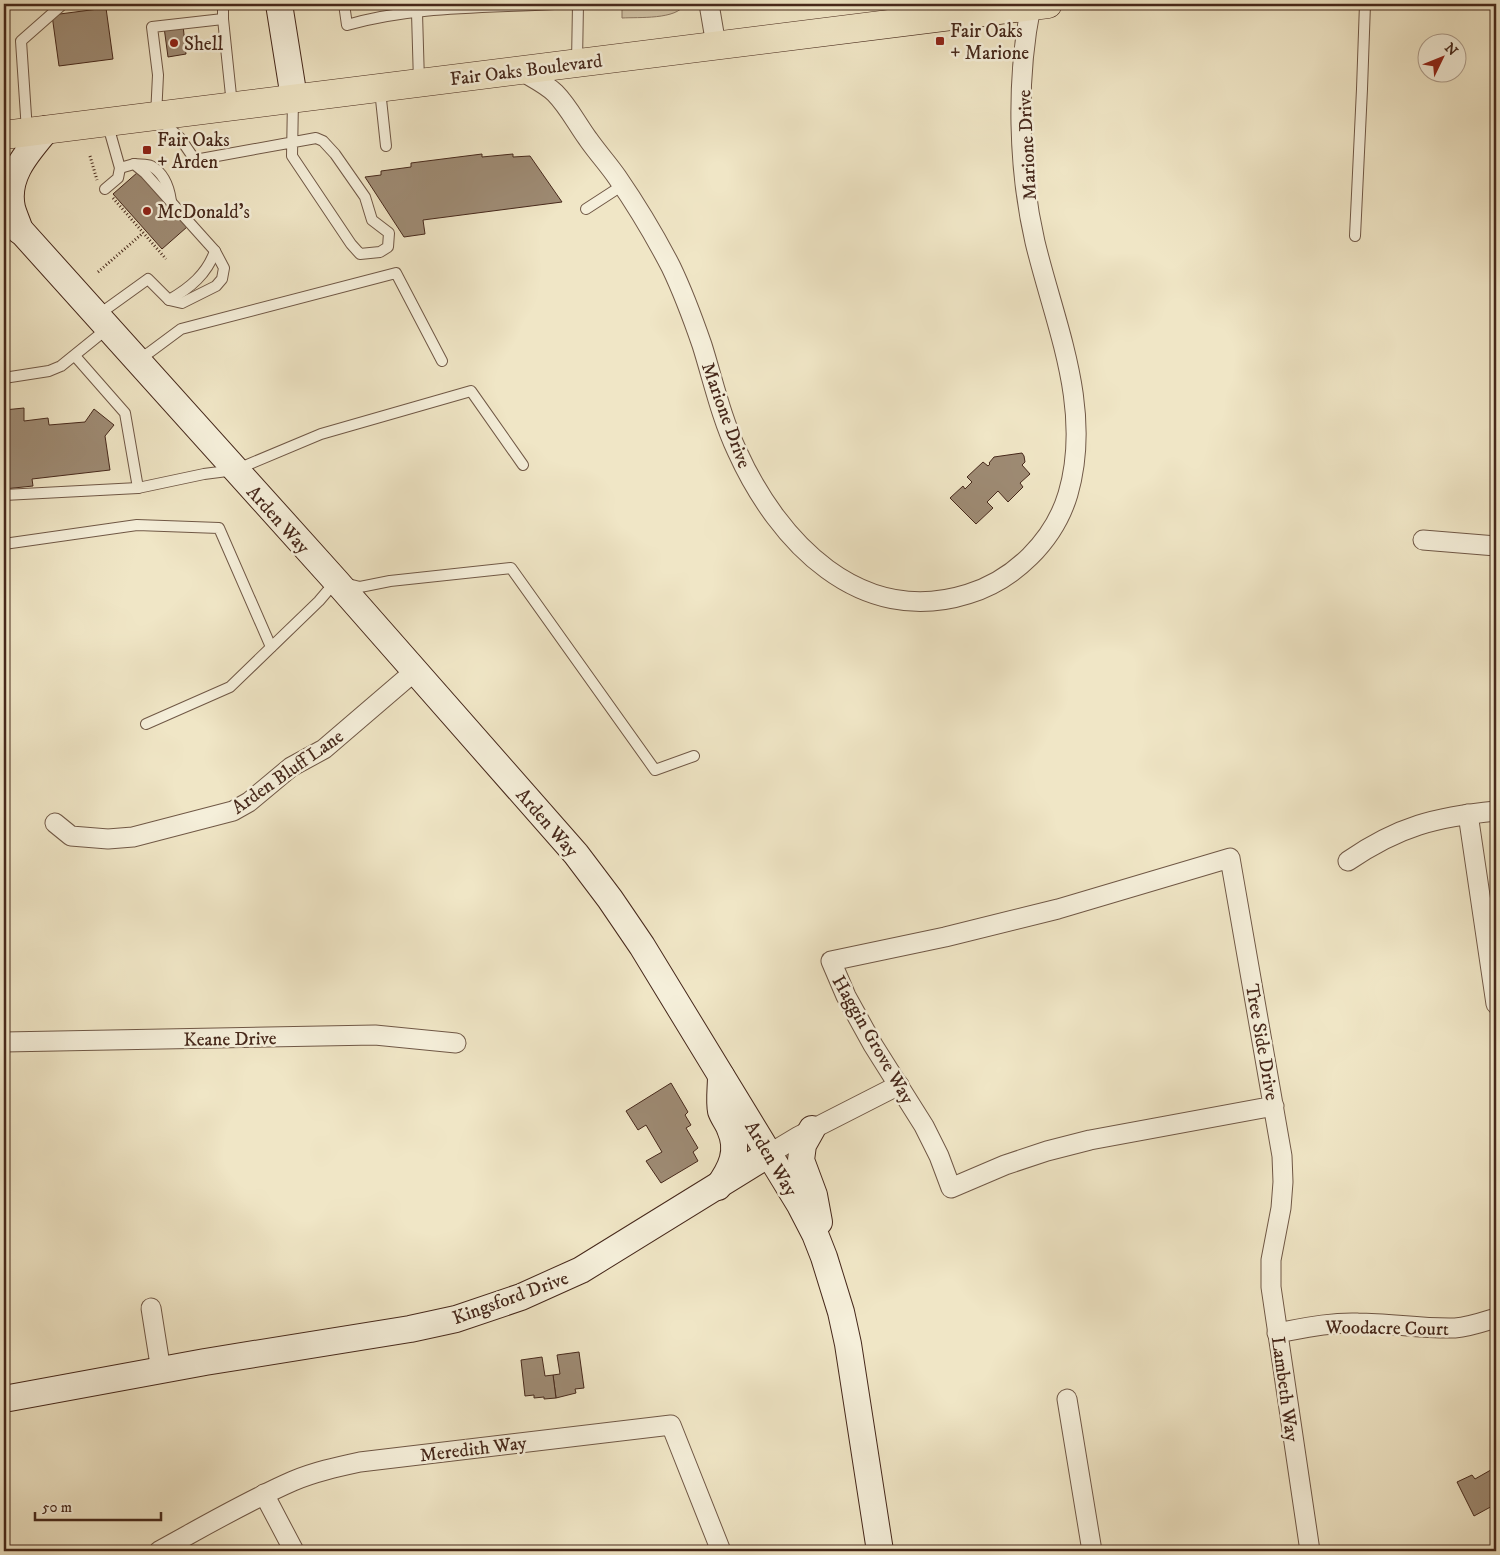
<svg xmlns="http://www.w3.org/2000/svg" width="1500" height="1555" viewBox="0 0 1500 1555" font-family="'IM FELL DW Pica',serif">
<rect width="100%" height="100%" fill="#f0e6c6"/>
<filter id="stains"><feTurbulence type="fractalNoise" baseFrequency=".004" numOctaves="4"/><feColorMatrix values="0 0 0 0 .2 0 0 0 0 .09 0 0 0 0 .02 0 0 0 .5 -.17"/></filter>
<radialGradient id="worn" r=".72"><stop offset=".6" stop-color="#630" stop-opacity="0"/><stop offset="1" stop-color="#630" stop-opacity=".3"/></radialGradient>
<!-- green -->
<path fill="#d3c6a9" stroke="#8c7762" d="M622 4H685C677 20 638 17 622 18Z"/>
<!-- building -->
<g fill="#9e8b74" stroke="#46281b">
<polygon points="106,8 113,59 59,66 52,15"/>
<polygon points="183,25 186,54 168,57 164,27"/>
<polygon points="482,154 482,157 513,154 513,157 530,156 562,202 423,220 425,234 404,237 365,177 381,175 381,171 411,167 411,163"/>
<polygon points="138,172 187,227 162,249 113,194"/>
<polygon points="24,408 24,421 48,418 49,425 85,422 94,409 114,425 105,436 110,470 32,479 33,486 4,489 4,410"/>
<polygon points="1022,453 1024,456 1025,462 1022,465 1030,474 1020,483 1023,487 1008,502 998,491 987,502 993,508 976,524 950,498 963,486 965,489 972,482 967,477 983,462 988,466 990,464 989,463 994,457"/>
<polygon points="671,1083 688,1112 685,1115 691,1125 686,1128 698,1148 693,1152 698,1161 661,1183 646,1161 662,1152 646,1125 638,1130 626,1111"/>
<polygon points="579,1352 584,1388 575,1389 576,1393 556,1398 553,1375 560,1374 557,1355"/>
<polygon points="542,1357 545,1376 553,1375 556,1398 544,1399 544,1397 534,1398 534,1395 525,1396 521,1360"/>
<polygon points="1496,1467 1496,1504 1474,1516 1457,1482 1472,1475 1475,1479"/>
</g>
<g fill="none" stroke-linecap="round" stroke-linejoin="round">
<!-- lane casing -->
<g stroke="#705846" stroke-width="12">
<g id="lane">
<polyline points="223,4 223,19 232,105"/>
<path d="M344 4 347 25C413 6 485 8 554 4"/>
<polyline points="417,13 419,82"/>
<polyline points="223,19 152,27 158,75 156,116 180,138 195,160 316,138 323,141 335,154 365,197 372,220 389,233 388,247 380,252 360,254 351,244 292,156 293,99"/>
<polyline points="577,62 578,4"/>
<polyline points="380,90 386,146"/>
<polyline points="27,131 21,41 63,4"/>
<path d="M134 164C139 165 147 164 151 166 164 173 169 187 171 201"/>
<polyline points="105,189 118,178 120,168 107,122"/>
<polyline points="586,209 623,185"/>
<polyline points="1355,236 1362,89 1365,4"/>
<path d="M169 300C190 288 207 274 215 251"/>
<polyline points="98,315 148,279 169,300 182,303 216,286 222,279 224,268 215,251 145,173 134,164 120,168"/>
<polyline points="75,356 125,413 138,488"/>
<polyline points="137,360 150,352 181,329 396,273 442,361"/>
<polyline points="4,378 49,371 61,366 108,328"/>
<polyline points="4,495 138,488 204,474 235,470 321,434 471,391 523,465"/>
<polyline points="4,544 137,525 219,528 271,647"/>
<polyline points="146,724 230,687 319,601 336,581 360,587 390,581 511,568 655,770 694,756"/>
</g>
</g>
<!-- street casing -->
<g stroke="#705846" stroke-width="21">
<g id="street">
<polyline points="709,4 716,45"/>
<path d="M520 70C531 77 546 84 555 93 568 106 577 124 588 139 597 152 608 164 617 177 637 206 655 236 671 267 683 292 693 319 702 345 713 380 721 417 737 451 778 542 860 628 968 594 1014 580 1054 541 1068 494 1093 408 1055 325 1035 242 1018 168 1016 80 1031 6"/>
<polyline points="1423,540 1496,546"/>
<polyline points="1468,814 1496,1004"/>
<polyline points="55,823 71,836 108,839 133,837 233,811 249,802 291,767 324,749 415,671"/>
<path d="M1348 861C1399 826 1436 817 1496 811"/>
<polyline points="4,1042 375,1035 456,1043"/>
<polyline points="1274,1106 1090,1140 1047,1151 1005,1165 951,1188 939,1156 924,1126 873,1045 846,996 831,961 945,937 1058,909 1230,858 1282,1156 1283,1182 1281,1208 1271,1260 1271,1287 1310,1551"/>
<polyline points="769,1154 799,1136 899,1085"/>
<polyline points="151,1308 161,1371"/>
<path d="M1277 1333C1304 1328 1331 1322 1358 1323 1390 1323 1422 1329 1455 1328 1469 1327 1483 1322 1496 1318"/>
<polyline points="1067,1399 1092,1551"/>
<polyline points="264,1494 294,1551"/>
<path d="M159 1551C203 1527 247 1501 293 1481 314 1472 337 1467 360 1462L671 1425 721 1551"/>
</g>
</g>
<!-- secondary casing -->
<g stroke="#46281b" stroke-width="28">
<g id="secondary">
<polyline points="279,4 294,98"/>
<polyline points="4,212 336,581 576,854 610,899 642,946 800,1205 815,1234 824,1257 841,1312 848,1344 880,1551"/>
<path d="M20 231C18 223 14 216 12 208 5 176 28 152 47 129"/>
<polyline points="812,1129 803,1145 801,1160 814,1195 819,1222"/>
<path d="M718 1187C731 1169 740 1151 730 1129 728 1123 723 1117 721 1111 719 1101 721 1087 721 1076"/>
<polyline points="4,1399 205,1362 410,1329 456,1319 521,1297 581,1270 769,1154"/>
</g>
</g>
<!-- primary casing -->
<g stroke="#46281b" stroke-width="29">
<polyline id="primary" points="4,135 1048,4"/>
</g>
<!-- path -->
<g stroke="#46281b" stroke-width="3" stroke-dasharray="1 2.5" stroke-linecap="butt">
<polyline points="90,156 97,180"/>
<polyline points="113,198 166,259"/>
<polyline points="98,272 143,233"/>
</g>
<!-- lane -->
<use href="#lane" stroke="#f5efda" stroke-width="10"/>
<!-- street -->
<use href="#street" stroke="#f5efda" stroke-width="19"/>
<!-- secondary -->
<use href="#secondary" stroke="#f5efda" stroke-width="26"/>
<!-- primary -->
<use href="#primary" stroke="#f0e6c6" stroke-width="28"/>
</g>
<!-- markers -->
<g fill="#8f2418" stroke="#f5efda" stroke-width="2">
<rect x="935" y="36" width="10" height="10" rx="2.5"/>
<circle cx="174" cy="43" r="5"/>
<rect x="142" y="145" width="10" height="10" rx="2.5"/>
<circle cx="147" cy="211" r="5"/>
</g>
<g text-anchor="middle" stroke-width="5" stroke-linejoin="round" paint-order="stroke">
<!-- poi labels -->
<g font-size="19" fill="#46281b" stroke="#f5efda" text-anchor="start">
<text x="950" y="37">Fair Oaks<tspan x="950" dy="22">+ Marione</tspan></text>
<text x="184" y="50">Shell</text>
<text x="157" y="146">Fair Oaks<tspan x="157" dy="22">+ Arden</tspan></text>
<text x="157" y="218">McDonald's</text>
</g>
<!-- street labels -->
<g font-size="19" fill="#46281b" stroke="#f5efda">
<text transform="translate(526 69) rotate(-7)" y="7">Fair Oaks Boulevard</text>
<text transform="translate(1026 145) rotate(-93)" y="7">Marione Drive</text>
<text transform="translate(727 415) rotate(70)" y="7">Marione Drive</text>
<text transform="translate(279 519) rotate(48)" y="7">Arden Way</text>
<text transform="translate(287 771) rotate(-35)" y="7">Arden Bluff Lane</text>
<text transform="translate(548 822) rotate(49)" y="7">Arden Way</text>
<text transform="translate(230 1038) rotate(-1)" y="7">Keane Drive</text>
<text transform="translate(874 1039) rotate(60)" y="7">Haggin Grove Way</text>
<text transform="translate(1263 1042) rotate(80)" y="7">Tree Side Drive</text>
<text transform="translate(772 1158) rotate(59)" y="7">Arden Way</text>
<text transform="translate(510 1297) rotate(-20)" y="7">Kingsford Drive</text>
<text transform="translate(1387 1327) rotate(1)" y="7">Woodacre Court</text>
<text transform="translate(1286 1389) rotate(82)" y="7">Lambeth Way</text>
<text transform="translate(473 1448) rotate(-7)" y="7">Meredith Way</text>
</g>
</g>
<!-- margin -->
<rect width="1500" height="1555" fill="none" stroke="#f0e6c6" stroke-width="20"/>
<rect x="5" y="5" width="1490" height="1545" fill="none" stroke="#46281b" stroke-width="2.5"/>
<rect x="10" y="10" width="1480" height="1535" fill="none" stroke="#46281b"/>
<!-- north arrow -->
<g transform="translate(1442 58) rotate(47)"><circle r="24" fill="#f5efda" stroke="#af9f8e"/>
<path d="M0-4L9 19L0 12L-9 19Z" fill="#8f2418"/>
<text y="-8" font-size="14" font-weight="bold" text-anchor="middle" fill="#46281b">N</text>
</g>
<!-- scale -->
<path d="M35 1512v8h126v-8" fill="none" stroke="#46281b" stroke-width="2.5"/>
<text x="42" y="1512" font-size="15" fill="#46281b" stroke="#f5efda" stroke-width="4" paint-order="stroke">50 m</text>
<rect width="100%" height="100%" filter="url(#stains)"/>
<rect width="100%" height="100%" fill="url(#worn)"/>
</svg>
